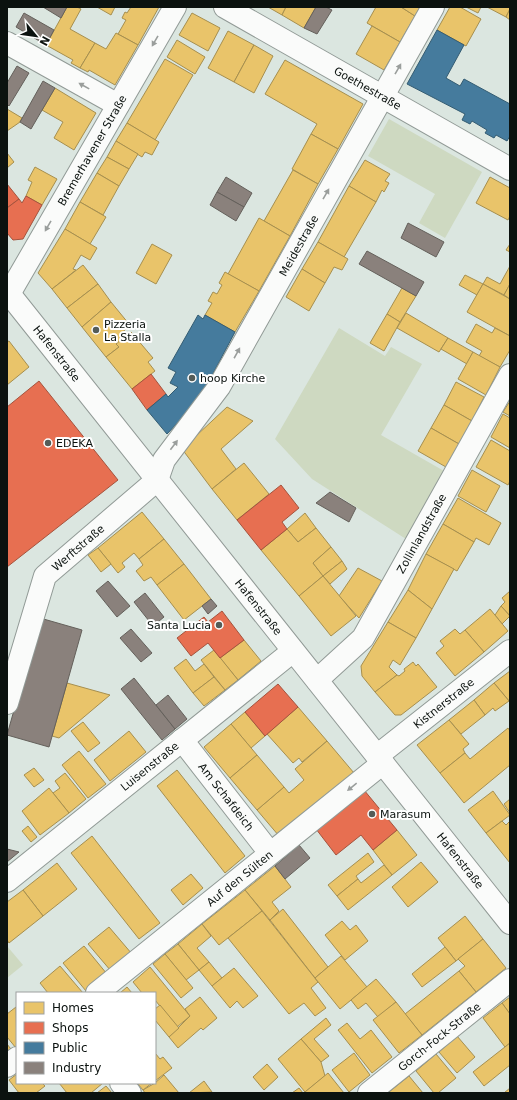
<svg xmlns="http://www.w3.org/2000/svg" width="517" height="1100" viewBox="0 0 517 1100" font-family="'DejaVu Sans',sans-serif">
<rect width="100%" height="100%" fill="#dbe6e0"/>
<!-- green -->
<g fill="#ced9c1">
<polygon points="389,119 482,172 445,238 419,223 435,194 368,156"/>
<polygon points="339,328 385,356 391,347 422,364 381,435 444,471 406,539 312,479 275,439"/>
<polygon points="7,946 23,965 7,978"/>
</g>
<!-- homes -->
<g fill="#e9c46a" stroke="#a68f4f">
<polygon points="67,7 77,7 81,9 70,29 95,43 80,68 71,63 73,60 46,45"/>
<polygon points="97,7 115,7 111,15"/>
<polygon points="131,7 159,7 138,45 118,34 126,20 122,18 125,12 127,13"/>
<polygon points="268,7 286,7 282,15"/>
<polygon points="286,7 316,7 304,28 282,15"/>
<polygon points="376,7 401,7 415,16 400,42 367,23"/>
<polygon points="401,7 420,7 415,16"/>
<polygon points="450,7 460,7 481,19 466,46 437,30"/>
<polygon points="466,7 481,7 478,13"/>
<polygon points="487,7 510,7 510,9 506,17"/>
<polygon points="510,9 510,20 506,17"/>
<polygon points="192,13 220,28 208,51 179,35"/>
<polygon points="372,26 400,42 384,70 356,54"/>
<polygon points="228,31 254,45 234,82 208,68"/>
<polygon points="116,33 138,45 115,85 89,70 88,72 80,68 95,43 106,49"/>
<polygon points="177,40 205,57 195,74 167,57"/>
<polygon points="254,45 273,56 254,93 234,82"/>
<polygon points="165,59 193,75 155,140 127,123"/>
<polygon points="285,60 363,104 338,149 311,134 317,124 265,94"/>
<polygon points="55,88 96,113 74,150 54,138 63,122 42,110"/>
<polygon points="7,109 22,118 20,122 7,131"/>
<polygon points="127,123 159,142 152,155 145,152 142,157 116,141"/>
<polygon points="311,134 338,149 318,184 292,169"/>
<polygon points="116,141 138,154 129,169 107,157"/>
<polygon points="7,153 14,162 7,168"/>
<polygon points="107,157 129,169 119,186 97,173"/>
<polygon points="365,160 390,174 385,181 389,183 384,192 382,190 376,202 349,186"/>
<polygon points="35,167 57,179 42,205 26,196 32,182 28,180"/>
<polygon points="293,170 318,184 290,236 264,221"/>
<polygon points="97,173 119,186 103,215 80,202"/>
<polygon points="490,177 510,188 510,216 508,220 476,203"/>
<polygon points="349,186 376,202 344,257 318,242"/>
<polygon points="80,202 106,217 90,244 65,229"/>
<polygon points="259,218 290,236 259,291 228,274"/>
<polygon points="65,229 97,248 90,260 81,255 73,269 76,270 52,289 38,273"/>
<polygon points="318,242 348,259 342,270 334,267 325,283 302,269"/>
<polygon points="152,244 172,255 156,284 136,273"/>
<polygon points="510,244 510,252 506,250"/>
<polygon points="83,265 98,284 67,308 52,289"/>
<polygon points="510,266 510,284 504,295 483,284 487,277 500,284"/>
<polygon points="302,269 325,283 309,311 286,297"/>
<polygon points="225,272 259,291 235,332 205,315 212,303 208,301 213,292 217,294 222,285 219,283"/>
<polygon points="465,275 483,284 477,295 459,285"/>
<polygon points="98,284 111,302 82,327 67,308"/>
<polygon points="483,284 510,299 510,336 467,312"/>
<polygon points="510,284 510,299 504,295"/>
<polygon points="402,288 416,296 400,322 387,314"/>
<polygon points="111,302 129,324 121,335 123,339 116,344 119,347 106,357 82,327"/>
<polygon points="406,313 448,338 439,352 397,328"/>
<polygon points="387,314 400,322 384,351 370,343"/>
<polygon points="476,324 492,333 495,328 510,336 510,350 500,367 479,356 482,351 466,342"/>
<polygon points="131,332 153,358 148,362 155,371 132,389 106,357 119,347 116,344"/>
<polygon points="448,338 473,352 467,364 441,349"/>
<polygon points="9,341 29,367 7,385 7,342"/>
<polygon points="473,352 500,367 486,395 458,379"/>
<polygon points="456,382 484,397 472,421 444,405"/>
<polygon points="510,401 510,416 503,412"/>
<polygon points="444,405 472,421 459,444 431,428"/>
<polygon points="227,407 253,421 221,449 236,469 212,489 182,449"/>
<polygon points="503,414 510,418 510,448 491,437"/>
<polygon points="431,428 459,444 446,467 418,451"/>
<polygon points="491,440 510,451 510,481 508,485 476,467"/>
<polygon points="244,463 269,494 237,520 212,489"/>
<polygon points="472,470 500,486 486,512 458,496"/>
<polygon points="458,498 501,523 489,545 476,538 474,542 443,524"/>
<polygon points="142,512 164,539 139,559 134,553 122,563 125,567 118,573 98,548"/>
<polygon points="305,513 316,528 298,542 287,529"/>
<polygon points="443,524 474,542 457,571 426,554"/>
<polygon points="316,528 331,547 313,563 323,576 299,596 261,550 287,529 298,542"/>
<polygon points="164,539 184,564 157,585 151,577 144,581 136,571 143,565 139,559"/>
<polygon points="331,547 342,561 323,576 313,563"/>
<polygon points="98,548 111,564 101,572 88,555"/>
<polygon points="426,554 454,569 432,609 408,590"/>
<polygon points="342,561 347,569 330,584 323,576"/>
<polygon points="184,564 211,599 184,620 157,585"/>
<polygon points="358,568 382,581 359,618 339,596"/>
<polygon points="323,576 356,616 331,636 299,596"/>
<polygon points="408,590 432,609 416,638 388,622"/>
<polygon points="510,591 510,616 501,606 505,602 502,598"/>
<polygon points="501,606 510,616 502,624 495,615"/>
<polygon points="490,609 508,631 484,652 465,630"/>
<polygon points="388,622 416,638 400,665 393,660 389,667 397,675 375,692 362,676 361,666"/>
<polygon points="455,629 460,634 465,630 484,652 455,676 436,653 444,646 440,641"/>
<polygon points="244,640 261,661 238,680 220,658"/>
<polygon points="214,650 238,680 225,690 201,660"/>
<polygon points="186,659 195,671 204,664 214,677 193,693 174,668"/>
<polygon points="413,662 416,666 418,664 437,687 401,715 395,715 375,692 397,675 399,676 405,671 404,669"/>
<polygon points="510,671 510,702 494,683"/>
<polygon points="214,677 225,690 204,706 193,693"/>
<polygon points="67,683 110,695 59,738 52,736"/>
<polygon points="494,683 509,701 495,711 493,708 485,715 474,700"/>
<polygon points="474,700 485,715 461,734 449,720"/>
<polygon points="298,707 327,741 302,762 299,758 293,763 267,734"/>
<polygon points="245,712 265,736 251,748 231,724"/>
<polygon points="449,720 469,744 463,749 465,753 440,773 417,745"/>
<polygon points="83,722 100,743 88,752 71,731"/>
<polygon points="231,724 257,755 230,778 204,747"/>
<polygon points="508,728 510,731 510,765 464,803 440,773 465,753 470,759"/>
<polygon points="129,731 146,752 110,781 94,760"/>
<polygon points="327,741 354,773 279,836 257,810 284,787 289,793 304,780 295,769"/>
<polygon points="79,751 106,784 88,798 62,765"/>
<polygon points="257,755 284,787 257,810 230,778"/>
<polygon points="34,768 44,780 34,787 24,775"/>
<polygon points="177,770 245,856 225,873 157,786"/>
<polygon points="65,773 86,799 69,813 53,793 60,788 55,781"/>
<polygon points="49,788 69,813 40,835 22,811"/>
<polygon points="493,791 510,815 486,833 468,810"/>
<polygon points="510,799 510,813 504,804"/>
<polygon points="502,821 506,825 510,821 510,863 486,833"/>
<polygon points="28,826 37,837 31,842 22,831"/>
<polygon points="397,830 417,855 392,875 373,850"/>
<polygon points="92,836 160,923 139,939 71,853"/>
<polygon points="368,853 374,862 356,876 358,879 337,896 328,885"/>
<polygon points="421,862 438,882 408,907 392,887"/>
<polygon points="57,863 77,889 43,916 23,890"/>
<polygon points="384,865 392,875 348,910 337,896 358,879 361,883"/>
<polygon points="275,866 291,887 272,902 279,911 270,920 245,890"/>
<polygon points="191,874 203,888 183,905 171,890"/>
<polygon points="23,890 43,916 9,943 7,940 7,902"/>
<polygon points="245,890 262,911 219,945 202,924"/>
<polygon points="283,909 328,967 315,978 270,920"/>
<polygon points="262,911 318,982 311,988 326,1008 315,1016 304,1003 289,1014 228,938"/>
<polygon points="465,916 483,939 456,961 438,938"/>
<polygon points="342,921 350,930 356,925 368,941 345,960 325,935"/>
<polygon points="202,924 211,936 197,948 209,962 199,970 178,944"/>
<polygon points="109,927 132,954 111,971 88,944"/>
<polygon points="483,939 506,968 476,992 459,971 465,966 458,959"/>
<polygon points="178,944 199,970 186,980 165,954"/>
<polygon points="84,946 107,974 86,991 63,963"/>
<polygon points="445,947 456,961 422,987 412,974"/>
<polygon points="165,954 193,988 181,998 153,964"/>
<polygon points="341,956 367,987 340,1009 315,978"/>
<polygon points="209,962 222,978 212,986 199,970"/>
<polygon points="60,966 83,993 48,993 40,983"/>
<polygon points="150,967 190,1016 177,1027 155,1000 155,993 142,993 133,982"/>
<polygon points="234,968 258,996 243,1008 237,1001 230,1008 212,986"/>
<polygon points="459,971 476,992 422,1035 405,1014"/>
<polygon points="376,979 396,1002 378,1017 366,1003 358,1009 351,1000"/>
<polygon points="127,987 132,993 120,993"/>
<polygon points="200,997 217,1018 203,1030 201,1028 178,1048 169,1037 190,1016 185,1009"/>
<polygon points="510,997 510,1014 502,1003"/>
<polygon points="396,1002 422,1035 399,1053 373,1020"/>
<polygon points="502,1003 510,1014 510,1043 505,1047 483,1018"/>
<polygon points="160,1005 179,1028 169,1037 155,1020 155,1009"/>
<polygon points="16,1007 17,1047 16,1048 7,1037 7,1014"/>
<polygon points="326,1018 331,1025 314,1039 329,1056 321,1062 301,1039"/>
<polygon points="347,1023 360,1039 371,1030 392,1057 372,1073 338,1030"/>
<polygon points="457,1036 475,1057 457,1073 439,1052"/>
<polygon points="301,1039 321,1062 325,1076 305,1092 278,1059"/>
<polygon points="510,1043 510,1065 484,1086 473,1072"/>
<polygon points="7,1044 14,1053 7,1058"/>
<polygon points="155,1053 160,1059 163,1057 172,1068 155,1081"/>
<polygon points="354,1053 370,1075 349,1092 332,1070"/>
<polygon points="436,1054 456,1078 438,1093 434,1093 416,1071"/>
<polygon points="267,1064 278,1077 264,1090 253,1077"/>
<polygon points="328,1073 344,1093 306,1093 305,1092"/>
<polygon points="17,1074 17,1083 42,1083 45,1086 36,1093 19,1093 9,1080"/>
<polygon points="164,1075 179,1093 145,1093 143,1090 155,1083"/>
<polygon points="409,1076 423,1093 389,1093 389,1092"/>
<polygon points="204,1081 212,1092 189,1093"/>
<polygon points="59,1083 103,1083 91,1093 67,1093"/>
<polygon points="137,1083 152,1083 143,1090"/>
<polygon points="106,1086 112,1093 97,1093"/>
<polygon points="299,1088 303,1093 292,1093"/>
<polygon points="510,1088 510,1093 504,1093"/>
</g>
<!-- shops -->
<g fill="#e76f51" stroke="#a5533d">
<polygon points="7,184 19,199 7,208"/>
<polygon points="26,196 42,205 23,239 13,240 7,233 7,208 19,199 22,203"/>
<polygon points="151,374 166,394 147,410 132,389"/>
<polygon points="39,381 118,480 7,567 7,407"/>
<polygon points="281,485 299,508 282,522 287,529 261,550 237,520"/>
<polygon points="222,611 244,640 220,658 208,643 191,656 177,638 204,617 208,622"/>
<polygon points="278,684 298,707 265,736 245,712"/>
<polygon points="364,790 397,830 373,850 361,835 336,855 316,829"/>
</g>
<!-- public -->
<g fill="#457b9d" stroke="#345c72">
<polygon points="437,30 464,45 446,78 460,86 464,79 510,104 510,136 507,141 496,135 494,138 485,133 487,130 472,121 470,124 462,120 465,114 407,84"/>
<polygon points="198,315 203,319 205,315 235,332 199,400 167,434 147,410 166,394 168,397 178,387 170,383 176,372 168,368"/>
</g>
<!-- industry -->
<g fill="#8a817c" stroke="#64605b">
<polygon points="43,7 67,7 61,18"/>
<polygon points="316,7 326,7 332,10 317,34 304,28"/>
<polygon points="24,13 54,30 46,45 16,27"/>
<polygon points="17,66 29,73 9,106 7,104 7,83"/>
<polygon points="43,81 55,88 31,129 20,122"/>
<polygon points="226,177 252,193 244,207 217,192"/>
<polygon points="217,192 244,207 236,221 210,205"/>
<polygon points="408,223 444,242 436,257 401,238"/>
<polygon points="367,251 424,282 416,296 359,264"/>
<polygon points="330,492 356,508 349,522 316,503"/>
<polygon points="108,581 130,606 117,617 96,591"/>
<polygon points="145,593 164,617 153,626 134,602"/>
<polygon points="211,599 217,606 208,614 202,606"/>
<polygon points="40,618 82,630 49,747 7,735"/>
<polygon points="131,629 152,653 141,662 120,638"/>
<polygon points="134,678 175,729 162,740 121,689"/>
<polygon points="168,695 187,719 175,729 156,705"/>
<polygon points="299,845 310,858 285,879 275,866"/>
<polygon points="7,849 19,852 7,862"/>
</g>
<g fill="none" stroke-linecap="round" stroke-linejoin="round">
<!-- minor casing -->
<g stroke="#919a96" stroke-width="24">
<g id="minor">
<path id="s1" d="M225 7 510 169"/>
<polyline points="7,43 118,105"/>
<path id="s2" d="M9 294 175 7"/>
<path id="s3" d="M317 680 363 638 510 375"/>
<path id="s4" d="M7 703 45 576 157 480 164 460 219 387 433 7"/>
<path id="s5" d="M182 740 270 853"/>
<path id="s6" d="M377 756 510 651"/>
<path id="s7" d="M7 881 293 651"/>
<path id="s8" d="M97 993 383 763"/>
<polyline points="7,1066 17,1058"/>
<polyline points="121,1083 130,1093"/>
<path id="s9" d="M369 1093 510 980"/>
</g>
</g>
<!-- major casing -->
<g stroke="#919a96" stroke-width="24">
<g id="major">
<path id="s10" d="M7 291 510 923"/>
</g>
</g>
<!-- minor -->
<use href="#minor" stroke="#fafbfa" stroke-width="22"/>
<!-- major -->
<use href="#major" stroke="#fafbfa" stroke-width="22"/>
</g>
<!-- one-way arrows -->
<defs><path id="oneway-solid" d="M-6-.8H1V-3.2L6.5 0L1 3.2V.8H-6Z"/></defs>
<g fill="#9a9e9c">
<use href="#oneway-solid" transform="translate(155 41) rotate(120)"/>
<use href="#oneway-solid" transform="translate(398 69) rotate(-60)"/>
<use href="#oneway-solid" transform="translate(84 86) rotate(-151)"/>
<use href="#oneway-solid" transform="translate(326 194) rotate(-60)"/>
<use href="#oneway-solid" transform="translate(48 226) rotate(120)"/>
<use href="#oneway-solid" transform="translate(237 353) rotate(-61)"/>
<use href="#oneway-solid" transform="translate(174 445) rotate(-53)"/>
<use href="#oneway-solid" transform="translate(352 787) rotate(141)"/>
</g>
<!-- markers -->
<g fill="#545c58" stroke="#fff" stroke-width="1.5">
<circle cx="96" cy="330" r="4"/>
<circle cx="192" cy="378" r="4"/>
<circle cx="48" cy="443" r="4"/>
<circle cx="219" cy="625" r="4"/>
<circle cx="372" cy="814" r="4"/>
</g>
<g text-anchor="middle" stroke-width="4" stroke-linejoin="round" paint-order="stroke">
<!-- street labels -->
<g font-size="11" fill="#0b120f" stroke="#fff">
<text dy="4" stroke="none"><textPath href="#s1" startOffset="164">Goethestraße</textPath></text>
<text dy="4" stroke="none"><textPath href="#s2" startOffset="166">Bremerhavener Straße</textPath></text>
<text dy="4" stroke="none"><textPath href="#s4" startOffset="555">Meidestraße</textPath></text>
<text dy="4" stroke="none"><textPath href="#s10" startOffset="80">Hafenstraße</textPath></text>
<text dy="4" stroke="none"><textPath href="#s3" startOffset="182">Zollinlandstraße</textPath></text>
<text dy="4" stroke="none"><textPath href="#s4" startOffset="176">Werftstraße</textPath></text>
<text dy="4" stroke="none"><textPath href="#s10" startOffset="404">Hafenstraße</textPath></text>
<text dy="4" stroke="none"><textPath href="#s6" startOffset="85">Kistnerstraße</textPath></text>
<text dy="4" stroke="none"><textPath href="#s7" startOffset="183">Luisenstraße</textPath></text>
<text dy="4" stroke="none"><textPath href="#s5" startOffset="72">Am Schafdeich</textPath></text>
<text dy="4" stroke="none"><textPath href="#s10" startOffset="728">Hafenstraße</textPath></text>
<text dy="4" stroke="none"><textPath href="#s8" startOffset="183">Auf den Sülten</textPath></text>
<text dy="4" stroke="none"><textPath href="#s9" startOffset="90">Gorch-Fock-Straße</textPath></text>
</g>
<!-- poi labels -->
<g font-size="11" fill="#0b120f" stroke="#fff" text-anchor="start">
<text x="104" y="328">Pizzeria<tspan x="104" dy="13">La Stalla</tspan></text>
<text x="200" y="382">hoop Kirche</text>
<text x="56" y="447">EDEKA</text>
<text x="211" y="629" text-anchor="end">Santa Lucia</text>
<text x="380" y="818">Marasum</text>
</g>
</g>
<!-- border -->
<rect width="517" height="1100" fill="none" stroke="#0b120f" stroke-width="16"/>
<!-- legend -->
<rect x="16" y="992" width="140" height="92" fill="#ffffff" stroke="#9da09f"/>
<rect x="24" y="1002" width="20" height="12" fill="#e9c46a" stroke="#9da09f"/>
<text x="52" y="1012" font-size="12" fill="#0b120f">Homes</text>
<rect x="24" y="1022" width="20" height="12" fill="#e76f51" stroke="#9da09f"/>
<text x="52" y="1032" font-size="12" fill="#0b120f">Shops</text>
<rect x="24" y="1042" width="20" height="12" fill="#457b9d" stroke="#9da09f"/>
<text x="52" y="1052" font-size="12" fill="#0b120f">Public</text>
<rect x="24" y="1062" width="20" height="12" fill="#8a817c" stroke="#9da09f"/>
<text x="52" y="1072" font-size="12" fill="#0b120f">Industry</text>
<!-- north arrow -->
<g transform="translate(36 36) rotate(119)" stroke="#ffffff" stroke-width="3" paint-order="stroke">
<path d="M0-3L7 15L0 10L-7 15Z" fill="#0b120f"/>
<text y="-6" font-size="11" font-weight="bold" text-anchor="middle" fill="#0b120f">N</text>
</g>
</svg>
